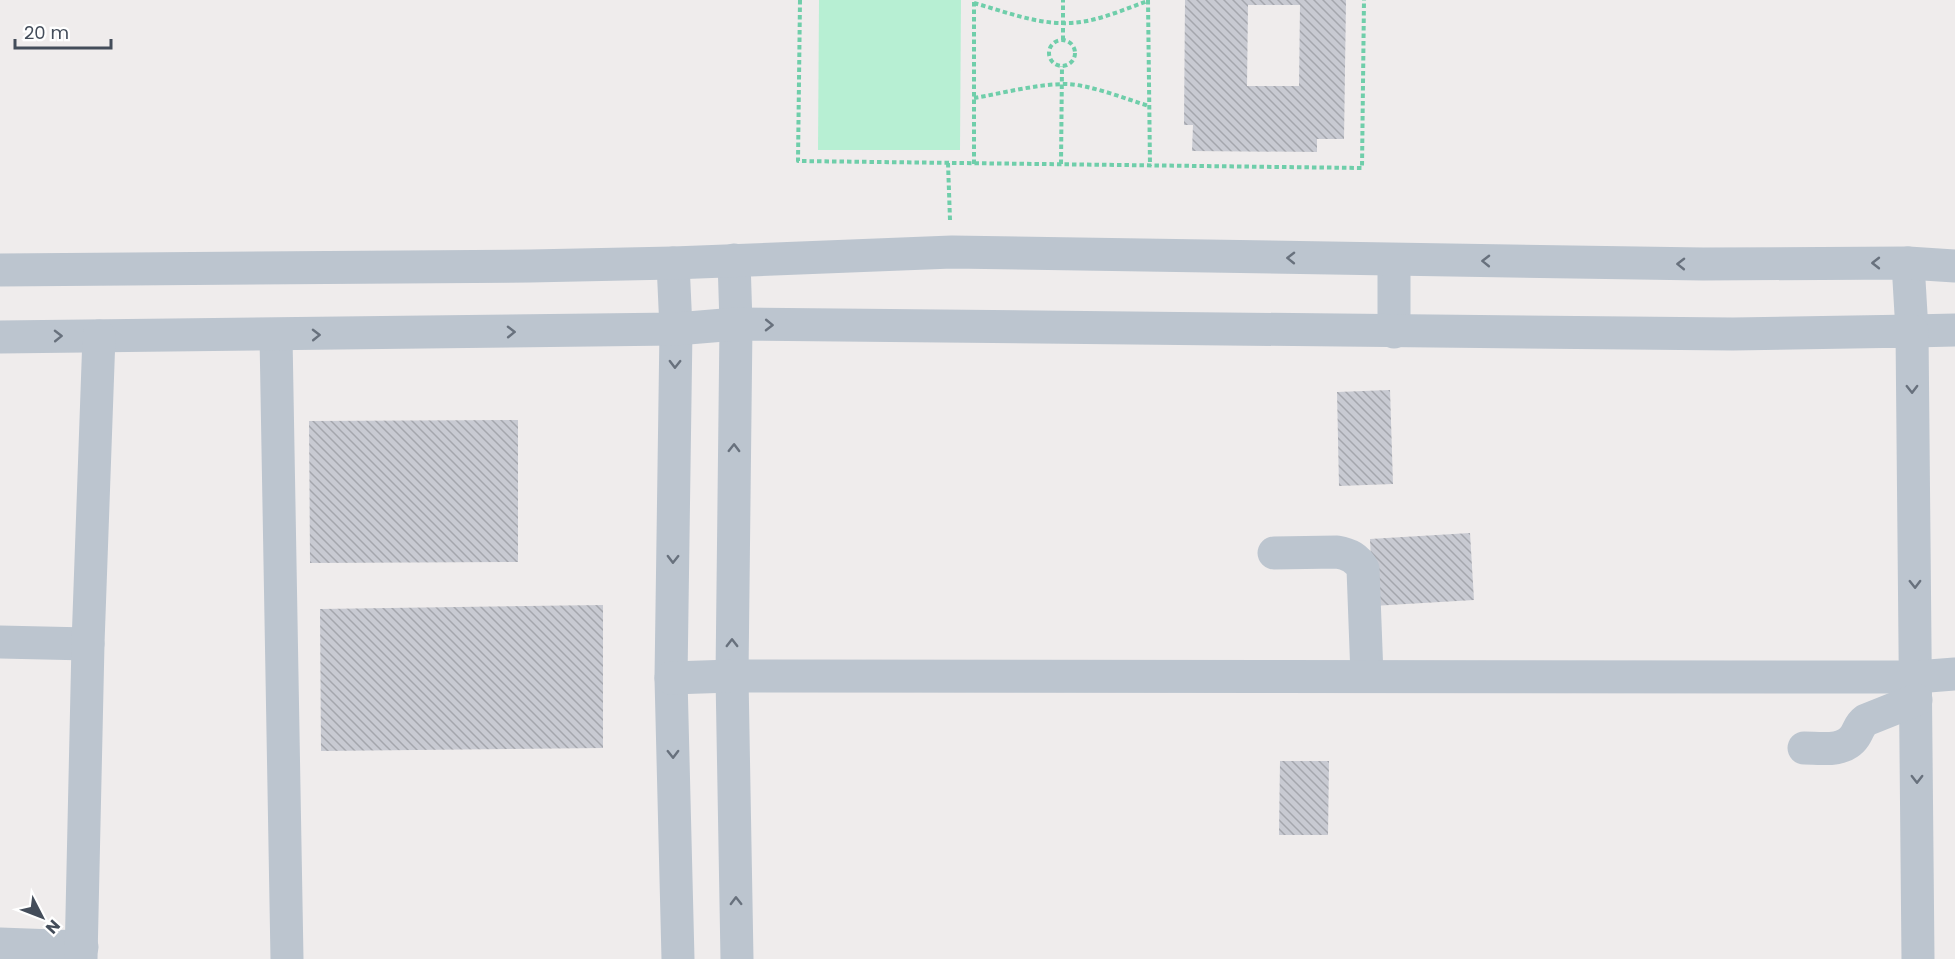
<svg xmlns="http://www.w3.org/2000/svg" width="1955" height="959" viewBox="0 0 1955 959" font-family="Poppins,sans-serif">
<defs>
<pattern id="building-back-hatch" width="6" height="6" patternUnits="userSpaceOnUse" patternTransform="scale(1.5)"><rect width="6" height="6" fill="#c8cad2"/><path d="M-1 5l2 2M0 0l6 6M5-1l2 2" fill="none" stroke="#a4a6ad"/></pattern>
</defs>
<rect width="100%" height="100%" fill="#efecec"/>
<!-- grass -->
<polygon fill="#b7efd3" points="819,0 961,0 960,150 818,150"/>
<!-- building -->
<g fill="url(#building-back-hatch)" fill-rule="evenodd">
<path d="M1185 0H1346L1344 139H1317V152L1192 151 1193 125H1184ZM1248 5H1300L1299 86H1247Z"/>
<polygon points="1390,390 1393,484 1339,486 1337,392"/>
<polygon points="518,420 518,562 310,563 309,421"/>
<polygon points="1470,533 1474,600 1373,606 1370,539"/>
<polygon points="603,605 603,748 321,751 320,609"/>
<polygon points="1280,761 1329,761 1328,835 1279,835"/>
</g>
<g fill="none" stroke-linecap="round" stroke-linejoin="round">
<!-- path -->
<g stroke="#6fceaa" stroke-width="4" stroke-dasharray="4.5 3" stroke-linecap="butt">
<polyline points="800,0 798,161 1362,168 1364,0"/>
<polyline points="1148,0 1150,166"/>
<path d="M974 3C1010 13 1048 29 1087 21 1107 17 1128 8 1148 1"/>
<polyline points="1063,40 1063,0"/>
<circle cx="1062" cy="53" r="13"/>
<path d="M974 98C1004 93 1036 84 1067 84 1091 85 1126 99 1149 106"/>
<polyline points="948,163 950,220"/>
<polyline points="974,164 974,0"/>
<polyline points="1061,164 1062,66"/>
</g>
<!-- minor -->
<g stroke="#bcc5cf" stroke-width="33">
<polyline points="734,260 736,324 732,676 737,959"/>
<polyline points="1394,260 1394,332"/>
<polyline points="673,263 676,329 671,678 678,959"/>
<polyline points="1908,263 1912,331 1955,330"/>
<polyline points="0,270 530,266 673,263 952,252 1703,264 1908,263 1955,266"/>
<polyline points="276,336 287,959"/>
<polyline points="0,337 676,329 736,324 1733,334 1912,331 1918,959"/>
<path d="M1274 553 1337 552C1349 554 1357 558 1363 569L1367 676"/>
<polyline points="0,642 88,644"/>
<polyline points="671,678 732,676 1916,677 1955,674"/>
<path d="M1804 748C1820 748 1844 753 1855 736 1859 730 1859 725 1866 720L1916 700"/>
<polyline points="0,944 82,947"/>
<polyline points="81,959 88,644 99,336"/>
</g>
</g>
<!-- one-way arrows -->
<defs><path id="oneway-chevron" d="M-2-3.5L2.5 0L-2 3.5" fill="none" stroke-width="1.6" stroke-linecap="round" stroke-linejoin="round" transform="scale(1.5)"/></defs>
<g stroke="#68717d">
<use href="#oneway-chevron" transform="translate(1291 258) rotate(-179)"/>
<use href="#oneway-chevron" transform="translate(1486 261) rotate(-179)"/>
<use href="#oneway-chevron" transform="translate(1876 263) rotate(180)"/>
<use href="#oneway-chevron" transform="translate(1681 264) rotate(-179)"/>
<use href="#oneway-chevron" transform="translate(769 325) rotate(1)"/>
<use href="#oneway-chevron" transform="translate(511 332) rotate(-1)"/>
<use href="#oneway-chevron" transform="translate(316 335) rotate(-1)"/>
<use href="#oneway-chevron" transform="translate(58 336) rotate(-1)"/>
<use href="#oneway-chevron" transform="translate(675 364) rotate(91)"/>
<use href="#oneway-chevron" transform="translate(1912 389) rotate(89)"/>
<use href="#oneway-chevron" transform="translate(734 448) rotate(-89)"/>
<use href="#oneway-chevron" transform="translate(673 559) rotate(91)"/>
<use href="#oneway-chevron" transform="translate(1915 584) rotate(89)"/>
<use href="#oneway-chevron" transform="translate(732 643) rotate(-90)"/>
<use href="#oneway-chevron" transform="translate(673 754) rotate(89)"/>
<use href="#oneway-chevron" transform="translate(1917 779) rotate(90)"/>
<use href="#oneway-chevron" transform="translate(736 901) rotate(-91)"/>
</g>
<!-- north arrow -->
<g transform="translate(42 917) rotate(132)" stroke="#ffffff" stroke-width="4.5" paint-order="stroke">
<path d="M0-4.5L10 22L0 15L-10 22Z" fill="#444d5a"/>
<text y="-9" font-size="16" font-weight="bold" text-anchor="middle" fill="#444d5a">N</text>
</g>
<!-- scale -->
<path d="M15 39v9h96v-9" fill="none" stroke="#444d5a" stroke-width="3"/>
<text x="24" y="39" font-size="18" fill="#444d5a" stroke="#ffffff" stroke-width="4.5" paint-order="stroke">20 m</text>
</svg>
